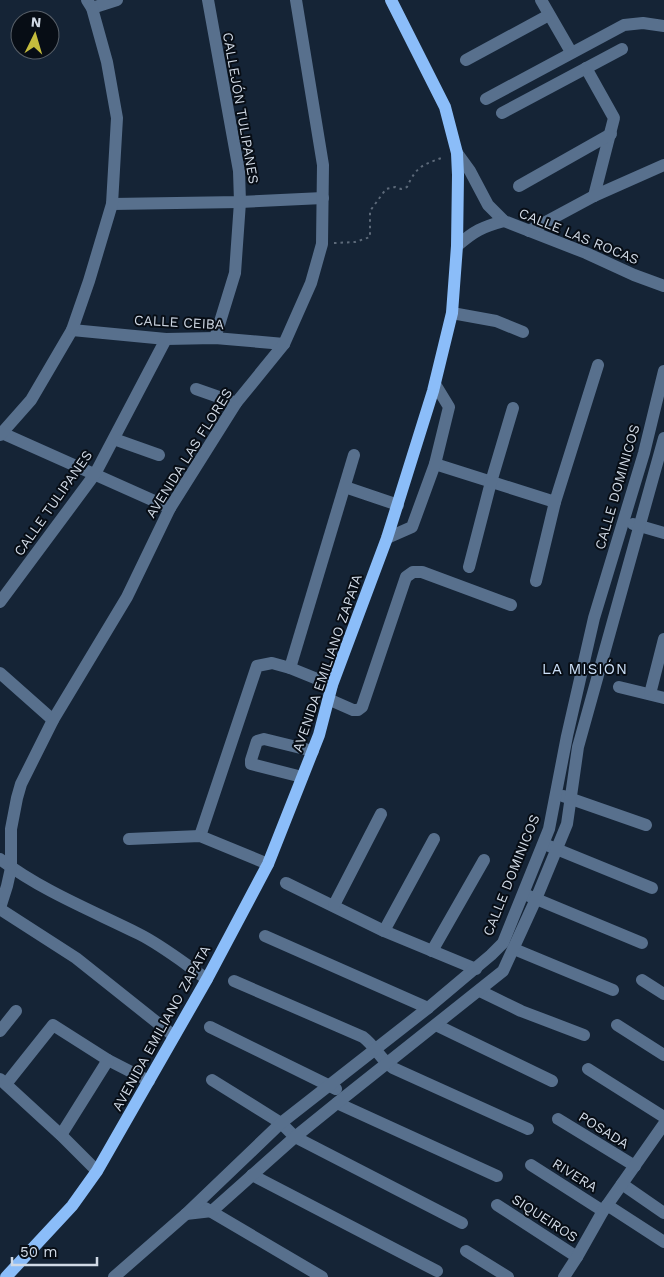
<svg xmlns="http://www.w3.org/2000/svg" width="664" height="1277" viewBox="0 0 664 1277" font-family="'Work Sans',sans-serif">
<rect width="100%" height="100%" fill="#152436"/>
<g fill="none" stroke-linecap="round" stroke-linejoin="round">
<!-- path -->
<path stroke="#5d6a7a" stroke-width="2" stroke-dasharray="2.5 4" stroke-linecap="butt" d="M334 243 355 242 370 237V211L386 189 395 187 401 189 407 187C417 165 423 165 444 157"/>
<!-- minor -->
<g stroke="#58708d" stroke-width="12">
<polyline points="208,0 239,171 240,202 235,273 215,338"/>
<polyline points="541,0 571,52"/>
<polyline points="92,8 117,0"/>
<polyline points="466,60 549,15"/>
<polyline points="586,68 614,118 594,196"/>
<polyline points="486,99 624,25 643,23 664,26"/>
<polyline points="502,113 622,49"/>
<polyline points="457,153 470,171 488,205 504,221 586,253 634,275 664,286"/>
<polyline points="519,186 611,134"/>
<polyline points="112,204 240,202 323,198"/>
<polyline points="529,231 594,196 664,165"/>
<path d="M457 246C474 231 482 227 504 221"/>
<polyline points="452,313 496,321 523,332"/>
<polyline points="72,330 166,339 215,338 284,344"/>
<polyline points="196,389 236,403"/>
<polyline points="2,433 170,508"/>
<polyline points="0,435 31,400 72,330 89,281 112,204 117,118 107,62 92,8 87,0"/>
<polyline points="114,439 159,455"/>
<polyline points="435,464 555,502"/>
<polyline points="345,487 398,505"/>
<polyline points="633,524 664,533"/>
<polyline points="387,538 412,527 435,464 449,407 435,384"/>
<polyline points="469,567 491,482 513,408"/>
<polyline points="536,581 555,502 598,365"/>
<polyline points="0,602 95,474 166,339"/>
<polyline points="290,668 354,455"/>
<polyline points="0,673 53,720"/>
<polyline points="619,687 664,698"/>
<polyline points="650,694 664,639"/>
<polyline points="328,699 353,710 358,710 362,707 406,577 413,572 422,572 511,605"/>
<polyline points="302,777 251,764 251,760 257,741 264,739 313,751"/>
<polyline points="563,796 646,825"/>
<polyline points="200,836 257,666 272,663 290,668 332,685"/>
<polyline points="129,839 200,836 268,864"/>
<polyline points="549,846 652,888"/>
<path d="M0 859C42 891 93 911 139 934 163 946 185 964 207 979"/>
<polyline points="286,883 384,931 476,969"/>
<polyline points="529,896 642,943"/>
<polyline points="334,905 381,814"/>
<polyline points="0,908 7,886 11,868 11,829 17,798 21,784 53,720 127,597 170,508 236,403 284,344 311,283 322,244 323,165 296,0"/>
<polyline points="0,909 76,958 174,1036"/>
<polyline points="384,931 434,839"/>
<polyline points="265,936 428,1008"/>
<polyline points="514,949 613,990"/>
<polyline points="432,951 484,860"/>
<polyline points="642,980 664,994"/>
<path d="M234 981 363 1037C375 1046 381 1060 393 1068L528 1129"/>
<polyline points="480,991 521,1011 584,1035"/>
<polyline points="436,1025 552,1081"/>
<polyline points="617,1025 664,1055"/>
<polyline points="210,1027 336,1089"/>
<polyline points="0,1031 16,1011"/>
<polyline points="588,1069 664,1117"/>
<polyline points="0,1079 61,1135 97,1171"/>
<polyline points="212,1080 281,1123 295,1137 462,1223"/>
<polyline points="6,1084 53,1025 108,1060 149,1081"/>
<polyline points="337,1103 497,1176"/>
<polyline points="558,1119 635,1166"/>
<polyline points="61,1135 108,1060"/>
<polyline points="531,1165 603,1211"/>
<polyline points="252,1175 437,1271"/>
<polyline points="622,1184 664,1213"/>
<polyline points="497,1205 577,1257"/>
<polyline points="607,1205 664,1242"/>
<polyline points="205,1208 322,1277"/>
<polyline points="186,1214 212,1211 295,1137 337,1103 503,971 536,899 567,824 578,747 664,438"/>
<polyline points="466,1251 508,1277"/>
<polyline points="114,1277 186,1214 281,1123 428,1008 491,955 503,943 549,829 567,736 594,618 644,453 664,371"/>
<polyline points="564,1277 577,1257 603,1211 664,1124"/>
</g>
<!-- major -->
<polyline stroke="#8bbdf9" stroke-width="12" points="6,1277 72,1206 97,1171 207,979 268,864 319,735 332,685 387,538 433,391 452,313 457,246 458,175 457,153 445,107 391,0"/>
</g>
<g text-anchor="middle" stroke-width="4" stroke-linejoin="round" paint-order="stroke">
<!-- street labels -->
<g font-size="14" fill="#d0d9e5" stroke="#070d15">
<text transform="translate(241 108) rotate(80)" y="5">CALLEJÓN TULIPANES</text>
<text transform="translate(579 236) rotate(22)" y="5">CALLE LAS ROCAS</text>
<text transform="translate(179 322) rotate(3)" y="5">CALLE CEIBA</text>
<text transform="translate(189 453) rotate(-58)" y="5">AVENIDA LAS FLORES</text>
<text transform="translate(617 487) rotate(-74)" y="5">CALLE DOMINICOS</text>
<text transform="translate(53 503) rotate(-55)" y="5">CALLE TULIPANES</text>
<text transform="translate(327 663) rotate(-71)" y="5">AVENIDA EMILIANO ZAPATA</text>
<text transform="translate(511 875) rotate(-68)" y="5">CALLE DOMINICOS</text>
<text transform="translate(161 1028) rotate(-61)" y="5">AVENIDA EMILIANO ZAPATA</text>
<text transform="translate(604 1130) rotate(32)" y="5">POSADA</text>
<text transform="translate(575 1175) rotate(32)" y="5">RIVERA</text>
<text transform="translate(545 1218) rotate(33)" y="5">SIQUEIROS</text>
</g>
<!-- neighbourhood labels -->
<g font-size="15" letter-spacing="1" fill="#cce0f8" stroke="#070d15">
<text x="585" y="674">LA MISIÓN</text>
</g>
</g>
<!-- north arrow -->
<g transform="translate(35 35) rotate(5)"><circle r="24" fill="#070d15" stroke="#575f68"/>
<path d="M0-4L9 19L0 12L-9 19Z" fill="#c5bc3d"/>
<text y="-8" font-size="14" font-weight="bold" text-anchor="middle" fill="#d0d9e5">N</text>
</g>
<!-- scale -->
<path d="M12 1257v8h85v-8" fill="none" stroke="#d0d9e5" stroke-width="2.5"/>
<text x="20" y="1257" font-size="15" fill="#d0d9e5" stroke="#070d15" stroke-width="4" paint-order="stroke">50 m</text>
</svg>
